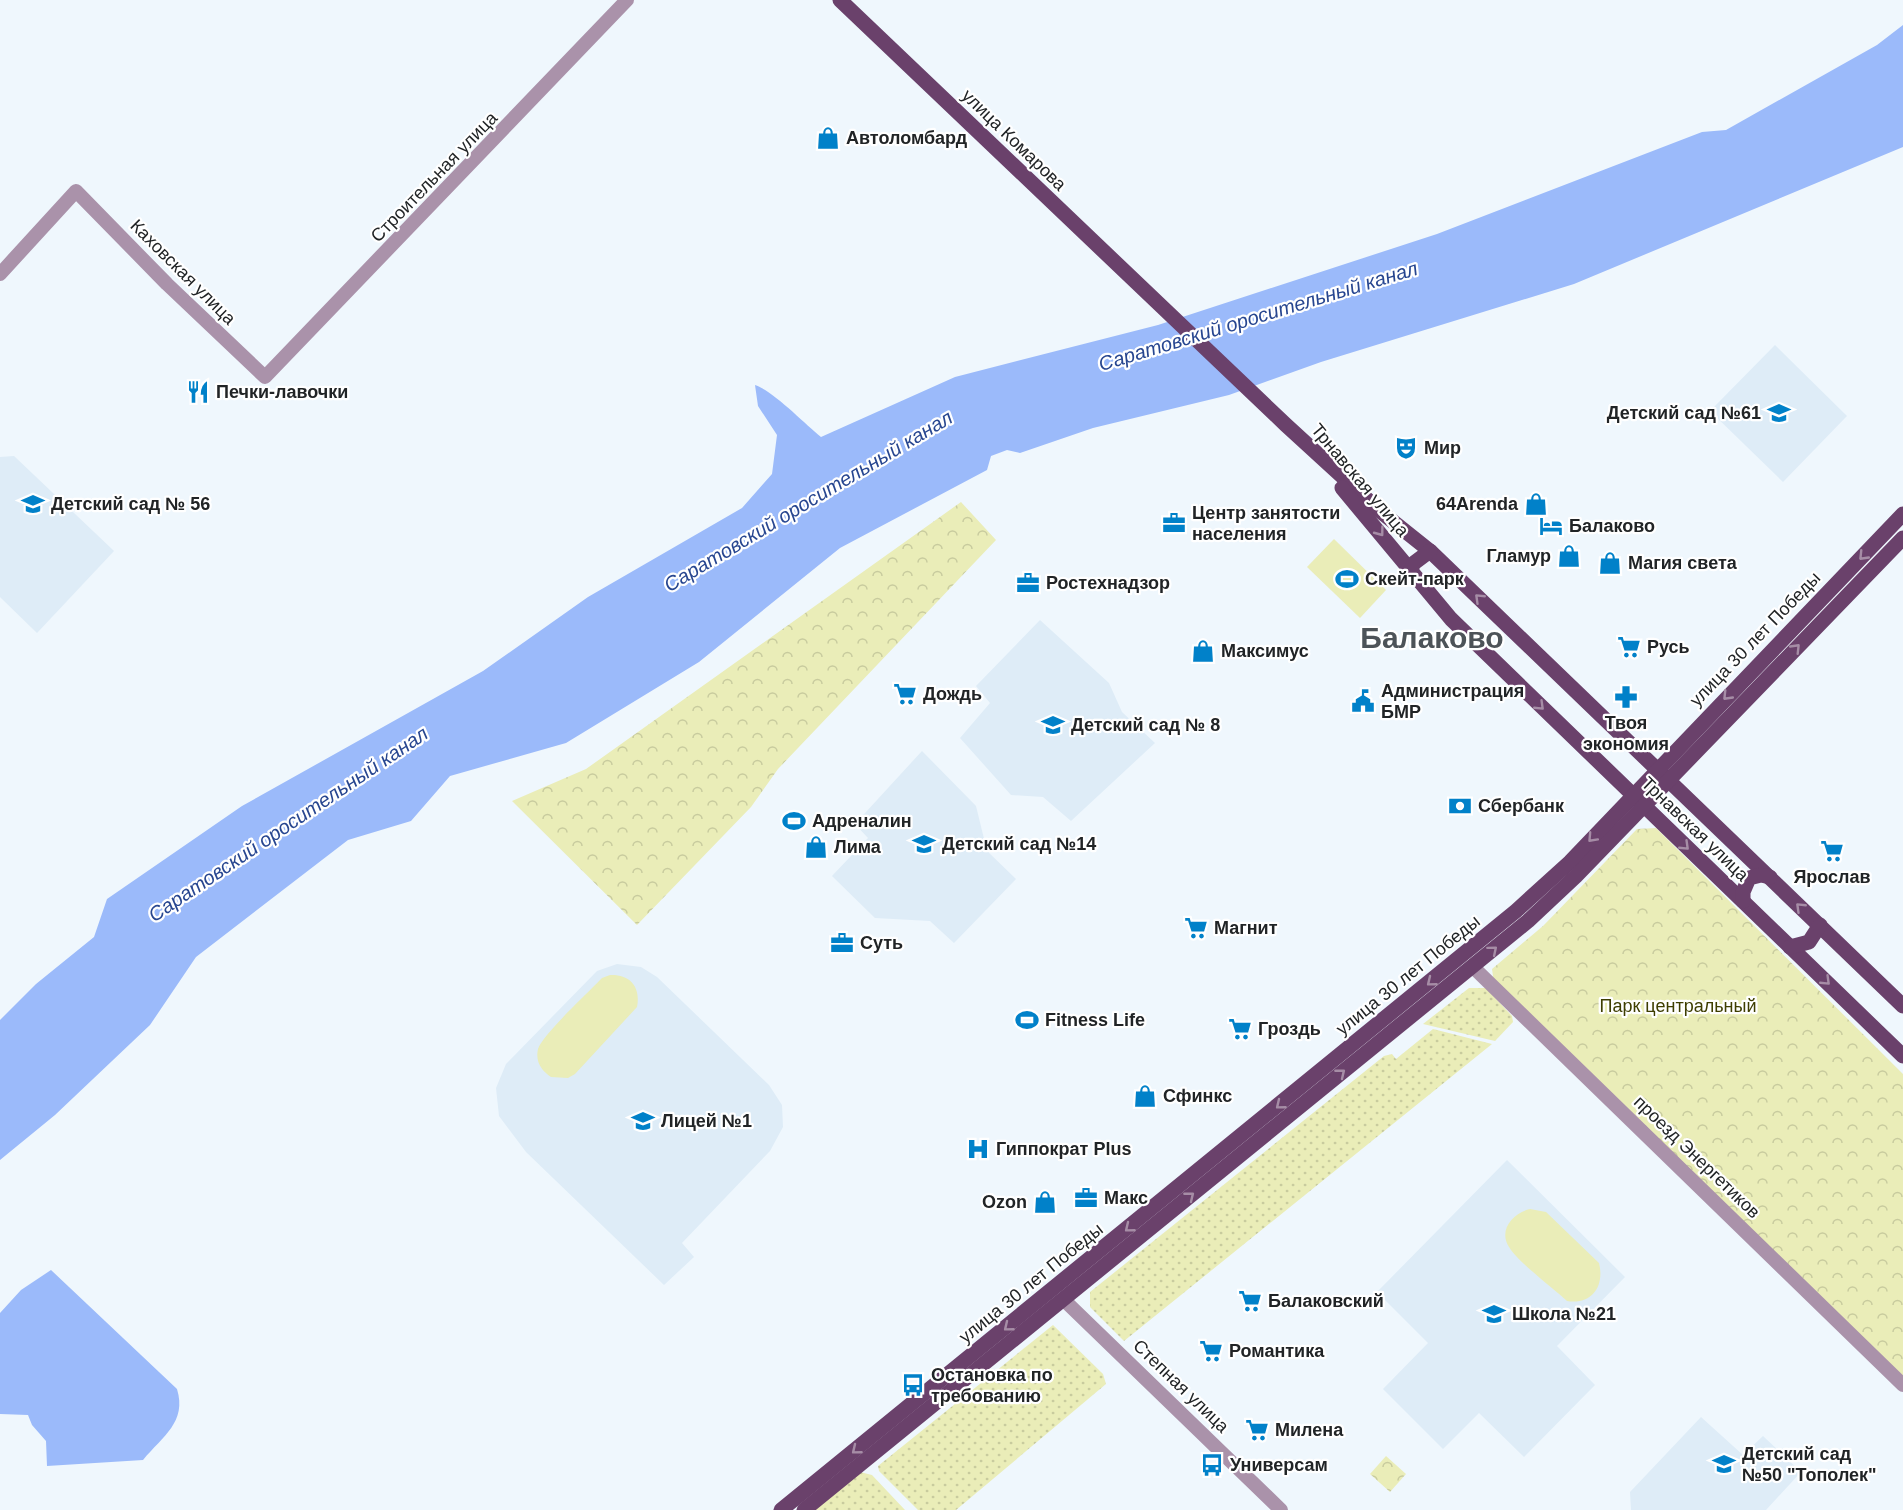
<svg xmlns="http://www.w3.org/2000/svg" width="1903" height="1510" viewBox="0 0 1903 1510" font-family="Arial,sans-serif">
<defs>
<pattern id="grass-dots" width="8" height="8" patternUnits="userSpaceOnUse" patternTransform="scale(1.5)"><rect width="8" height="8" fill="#eaedb8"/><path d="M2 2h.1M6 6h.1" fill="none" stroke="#c8cb9e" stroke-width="1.8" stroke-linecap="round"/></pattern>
<pattern id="park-crowns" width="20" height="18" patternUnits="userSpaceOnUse" patternTransform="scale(1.5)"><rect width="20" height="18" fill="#eaedb8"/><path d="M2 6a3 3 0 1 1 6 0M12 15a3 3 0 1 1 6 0" fill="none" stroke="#c8cb9e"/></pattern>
</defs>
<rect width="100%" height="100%" fill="#eff7fd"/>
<!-- built -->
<g fill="#deecf7">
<polygon points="1775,345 1847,416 1783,482 1710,411"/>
<polygon points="14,456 114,551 37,633 0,597 0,457"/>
<polygon points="1040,620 1109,683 1122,712 1155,743 1071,821 1043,797 1011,795 960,738 990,703 976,686"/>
<polygon points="922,751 976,806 987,851 1016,879 954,943 930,921 875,918 832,876 868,838 855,824"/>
<polygon points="617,964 641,967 657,977 769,1085 782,1105 783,1127 770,1151 682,1243 694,1257 664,1285 526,1152 499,1116 496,1088 506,1064 597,971"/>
<polygon points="1507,1160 1625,1277 1557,1346 1595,1385 1524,1457 1479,1413 1443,1449 1383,1389 1428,1343 1377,1292"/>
<polygon points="1701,1417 1743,1455 1763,1436 1801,1472 1766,1510 1631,1510 1630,1492"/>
</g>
<!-- grass -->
<g fill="url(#grass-dots)">
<polygon points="1469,988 1486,988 1512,1016 1513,1022 1495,1041 1423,1024"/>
<polygon points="1433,1029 1492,1044 1124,1341 1090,1307 1090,1292 1384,1056 1392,1054 1396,1059"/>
<polygon points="1053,1325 1103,1374 1106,1384 956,1510 918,1510 879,1471 878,1466"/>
<polygon points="860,1472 872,1475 905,1510 813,1510"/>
</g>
<!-- park -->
<g fill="url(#park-crowns)">
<polygon points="961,502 996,540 778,769 751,807 637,925 512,801 586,769"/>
<polygon points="1656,828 1903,1074 1903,1379 1494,983 1492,969 1543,926 1637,829"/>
<polygon points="1386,1456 1406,1474 1390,1492 1370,1474"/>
</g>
<!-- pitch -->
<g fill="#eaedb8">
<polygon points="1334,539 1386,590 1360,618 1307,567"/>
<path d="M610 975C630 974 641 987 637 1007L575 1074 568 1078 551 1077C542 1071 535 1062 538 1049 543 1034 589 992 602 978Z"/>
<path d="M1530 1209 1546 1212 1599 1263C1605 1287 1591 1305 1567 1301 1553 1288 1518 1262 1509 1247 1498 1230 1513 1213 1530 1209Z"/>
</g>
<!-- water -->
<g fill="#9bbafa">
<path d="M1903 25V147L1574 284 1321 362 1229 395 1093 428 1020 453 1007 450 991 456 987 470 840 548 699 662 566 743 450 776 411 821 348 840 196 957 150 1025 55 1115 0 1160V1020L36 984 94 937 107 899 242 806 483 671 588 597 742 508 772 474 777 435 758 406 755 385C773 391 804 423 821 437L955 377 1158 325 1437 234 1702 132 1726 130 1877 45Z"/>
<path d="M51 1270 177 1389C187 1422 163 1436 143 1460L47 1466 46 1441 32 1425 28 1415 0 1414V1313L21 1290Z"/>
</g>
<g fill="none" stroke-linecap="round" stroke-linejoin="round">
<!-- minor -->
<g stroke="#aa92aa" stroke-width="14">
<polyline points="0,274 76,191 167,284 265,377 627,0"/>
<polyline points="1473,967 1903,1385"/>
<polyline points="1064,1300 1281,1510"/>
</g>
<!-- major -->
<g stroke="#6a416b" stroke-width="15">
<polyline points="840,0 1286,425 1381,512 1430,551 1903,1006"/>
<polyline points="1342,488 1451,619 1903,1056"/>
<polyline points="1410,571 1414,563 1430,551"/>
<polyline points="1743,901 1743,892 1749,878 1761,875 1770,877"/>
<polyline points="1790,947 1809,942 1820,925"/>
<polyline points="781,1510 1516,911 1570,862 1903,514"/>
<polyline points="804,1510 1528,921 1576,876 1903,538"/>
</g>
</g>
<!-- one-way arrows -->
<defs><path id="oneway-chevron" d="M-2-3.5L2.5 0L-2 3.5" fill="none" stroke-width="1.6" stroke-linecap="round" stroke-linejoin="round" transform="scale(1.5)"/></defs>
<g stroke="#a68da6">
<use href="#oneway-chevron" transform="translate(1380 532) rotate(53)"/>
<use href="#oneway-chevron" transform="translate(1863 556) rotate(134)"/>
<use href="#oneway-chevron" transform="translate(1479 598) rotate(-136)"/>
<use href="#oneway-chevron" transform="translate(1796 648) rotate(-46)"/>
<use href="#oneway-chevron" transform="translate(1727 696) rotate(134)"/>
<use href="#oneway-chevron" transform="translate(1540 706) rotate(44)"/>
<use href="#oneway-chevron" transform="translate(1592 838) rotate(133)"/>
<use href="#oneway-chevron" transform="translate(1685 846) rotate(44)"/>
<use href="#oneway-chevron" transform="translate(1800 907) rotate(-136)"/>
<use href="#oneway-chevron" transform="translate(1493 950) rotate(-40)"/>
<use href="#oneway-chevron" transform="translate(1826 981) rotate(44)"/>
<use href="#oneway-chevron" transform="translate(1431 982) rotate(141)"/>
<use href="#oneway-chevron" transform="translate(1341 1073) rotate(-39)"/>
<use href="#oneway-chevron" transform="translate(1280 1105) rotate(141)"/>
<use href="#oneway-chevron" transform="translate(1190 1196) rotate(-39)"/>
<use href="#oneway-chevron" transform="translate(1129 1228) rotate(141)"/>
<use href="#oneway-chevron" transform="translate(1008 1327) rotate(141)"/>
<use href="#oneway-chevron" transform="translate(856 1450) rotate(141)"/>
</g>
<!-- icons -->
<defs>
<g id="shop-bare" transform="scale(1.8)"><path d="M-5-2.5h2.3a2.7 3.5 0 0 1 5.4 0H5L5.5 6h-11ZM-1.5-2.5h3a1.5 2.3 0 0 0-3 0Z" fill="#0181c9" stroke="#fff" stroke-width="2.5" paint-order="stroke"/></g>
<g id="restaurant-bare" transform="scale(1.8)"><path d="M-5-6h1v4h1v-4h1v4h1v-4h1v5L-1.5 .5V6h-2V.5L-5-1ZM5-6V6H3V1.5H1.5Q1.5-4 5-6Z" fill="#0181c9" stroke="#fff" stroke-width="2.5" paint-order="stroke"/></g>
<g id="school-bare" transform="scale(1.8)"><path d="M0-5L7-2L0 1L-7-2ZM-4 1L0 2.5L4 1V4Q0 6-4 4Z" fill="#0181c9" stroke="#fff" stroke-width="2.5" paint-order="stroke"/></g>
<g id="theatre-bare" transform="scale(1.8)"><path d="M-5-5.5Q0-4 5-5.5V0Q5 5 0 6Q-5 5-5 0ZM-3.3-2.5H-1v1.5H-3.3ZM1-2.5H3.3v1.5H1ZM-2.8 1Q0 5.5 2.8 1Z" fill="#0181c9" stroke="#fff" stroke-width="2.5" paint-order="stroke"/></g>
<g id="office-bare" transform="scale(1.8)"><path d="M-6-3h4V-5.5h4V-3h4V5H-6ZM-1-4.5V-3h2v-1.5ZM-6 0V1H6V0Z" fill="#0181c9" stroke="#fff" stroke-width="2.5" paint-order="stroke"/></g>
<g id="hotel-bare" transform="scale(1.8)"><path d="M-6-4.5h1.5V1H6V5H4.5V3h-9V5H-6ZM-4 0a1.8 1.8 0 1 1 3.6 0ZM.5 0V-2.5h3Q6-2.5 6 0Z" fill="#0181c9" stroke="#fff" stroke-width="2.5" paint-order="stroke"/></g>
<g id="stadium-bare" transform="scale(1.8)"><path d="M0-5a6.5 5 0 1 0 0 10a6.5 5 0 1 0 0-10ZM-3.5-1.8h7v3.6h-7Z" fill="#0181c9" stroke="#fff" stroke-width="2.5" paint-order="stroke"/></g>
<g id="supermarket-bare" transform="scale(1.8)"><path d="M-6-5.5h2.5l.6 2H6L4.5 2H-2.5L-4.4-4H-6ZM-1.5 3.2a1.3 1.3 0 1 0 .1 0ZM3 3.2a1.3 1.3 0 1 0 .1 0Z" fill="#0181c9" stroke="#fff" stroke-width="2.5" paint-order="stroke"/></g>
<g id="pharmacy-bare" transform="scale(1.8)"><path d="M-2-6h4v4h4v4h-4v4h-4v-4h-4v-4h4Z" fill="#0181c9" stroke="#fff" stroke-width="2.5" paint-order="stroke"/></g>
<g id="civic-bare" transform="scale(1.8)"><path d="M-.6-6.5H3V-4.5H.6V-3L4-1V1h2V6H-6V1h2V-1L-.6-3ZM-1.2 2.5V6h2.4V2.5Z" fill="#0181c9" stroke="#fff" stroke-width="2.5" paint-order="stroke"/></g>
<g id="bank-bare" transform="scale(1.8)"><path d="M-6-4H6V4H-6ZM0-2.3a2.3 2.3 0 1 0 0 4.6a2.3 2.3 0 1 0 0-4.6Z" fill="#0181c9" stroke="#fff" stroke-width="2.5" paint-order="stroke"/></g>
<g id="hospital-bare" transform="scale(1.8)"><path d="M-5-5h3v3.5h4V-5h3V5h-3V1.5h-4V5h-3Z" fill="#0181c9" stroke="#fff" stroke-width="2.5" paint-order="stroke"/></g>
<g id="bus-bare" transform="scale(1.8)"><path d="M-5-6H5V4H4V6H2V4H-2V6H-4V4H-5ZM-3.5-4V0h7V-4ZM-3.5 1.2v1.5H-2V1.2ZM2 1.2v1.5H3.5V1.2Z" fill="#0181c9" stroke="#fff" stroke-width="2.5" paint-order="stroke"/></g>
</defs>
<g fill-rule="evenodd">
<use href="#shop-bare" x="828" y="138"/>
<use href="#restaurant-bare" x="198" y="392"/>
<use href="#school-bare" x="1779" y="413"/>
<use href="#theatre-bare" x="1406" y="448"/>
<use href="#school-bare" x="33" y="504"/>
<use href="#shop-bare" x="1536" y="504"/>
<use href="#office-bare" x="1174" y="523"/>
<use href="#hotel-bare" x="1551" y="526"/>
<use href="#shop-bare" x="1569" y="556"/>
<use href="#shop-bare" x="1610" y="563"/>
<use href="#stadium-bare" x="1347" y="579"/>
<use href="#office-bare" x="1028" y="583"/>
<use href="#supermarket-bare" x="1629" y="647"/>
<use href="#shop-bare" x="1203" y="651"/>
<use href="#supermarket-bare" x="905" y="694"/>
<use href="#pharmacy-bare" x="1626" y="697"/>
<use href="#civic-bare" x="1363" y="701"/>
<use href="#school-bare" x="1053" y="725"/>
<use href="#bank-bare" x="1460" y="806"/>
<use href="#stadium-bare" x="794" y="821"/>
<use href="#school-bare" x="924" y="844"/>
<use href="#shop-bare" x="816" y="847"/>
<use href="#supermarket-bare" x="1832" y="851"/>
<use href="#supermarket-bare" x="1196" y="928"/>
<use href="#office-bare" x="842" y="943"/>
<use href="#stadium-bare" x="1027" y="1020"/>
<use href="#supermarket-bare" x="1240" y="1029"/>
<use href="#shop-bare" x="1145" y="1096"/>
<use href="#school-bare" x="643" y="1121"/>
<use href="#hospital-bare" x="978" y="1149"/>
<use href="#office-bare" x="1086" y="1198"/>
<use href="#shop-bare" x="1045" y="1202"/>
<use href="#supermarket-bare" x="1250" y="1301"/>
<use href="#school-bare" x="1494" y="1314"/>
<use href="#supermarket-bare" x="1211" y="1351"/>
<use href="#bus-bare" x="913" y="1385"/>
<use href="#supermarket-bare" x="1257" y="1430"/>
<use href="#school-bare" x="1724" y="1464"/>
<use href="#bus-bare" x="1212" y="1465"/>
</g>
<g text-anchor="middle" stroke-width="4.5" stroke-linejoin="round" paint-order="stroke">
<!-- poi labels -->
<g font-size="18" font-weight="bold" fill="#212426" stroke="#fff" text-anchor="start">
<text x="846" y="144">Автоломбард</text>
<text x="216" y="398">Печки-лавочки</text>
<text x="1761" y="419" text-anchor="end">Детский сад №61</text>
<text x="1424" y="454">Мир</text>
<text x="51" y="510">Детский сад № 56</text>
<text x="1518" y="510" text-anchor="end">64Arenda</text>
<text x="1192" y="519">Центр занятости<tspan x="1192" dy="21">населения</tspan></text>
<text x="1569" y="532">Балаково</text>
<text x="1551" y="562" text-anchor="end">Гламур</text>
<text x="1628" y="569">Магия света</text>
<text x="1365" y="585">Скейт-парк</text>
<text x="1046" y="589">Ростехнадзор</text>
<text x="1647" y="653">Русь</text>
<text x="1221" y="657">Максимус</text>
<text x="1381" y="697">Администрация<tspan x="1381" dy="21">БМР</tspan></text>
<text x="923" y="700">Дождь</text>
<text x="1626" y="729" text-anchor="middle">Твоя<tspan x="1626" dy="21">экономия</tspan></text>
<text x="1071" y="731">Детский сад № 8</text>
<text x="1478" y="812">Сбербанк</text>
<text x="812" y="827">Адреналин</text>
<text x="942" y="850">Детский сад №14</text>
<text x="834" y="853">Лима</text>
<text x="1832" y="883" text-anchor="middle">Ярослав</text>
<text x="1214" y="934">Магнит</text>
<text x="860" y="949">Суть</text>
<text x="1045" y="1026">Fitness Life</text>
<text x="1258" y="1035">Гроздь</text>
<text x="1163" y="1102">Сфинкс</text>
<text x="661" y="1127">Лицей №1</text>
<text x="996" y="1155">Гиппократ Plus</text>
<text x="1104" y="1204">Макс</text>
<text x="1027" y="1208" text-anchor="end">Ozon</text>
<text x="1268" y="1307">Балаковский</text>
<text x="1512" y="1320">Школа №21</text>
<text x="1229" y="1357">Романтика</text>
<text x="931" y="1381">Остановка по<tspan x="931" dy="21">требованию</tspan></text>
<text x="1275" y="1436">Милена</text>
<text x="1742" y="1460">Детский сад<tspan x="1742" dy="21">№50 "Тополек"</tspan></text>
<text x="1230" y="1471">Универсам</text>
</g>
<!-- street labels -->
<g font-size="18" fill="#212426" stroke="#fff">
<text transform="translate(1014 140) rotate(44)" y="6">улица Комарова</text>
<text transform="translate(434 177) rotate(-46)" y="6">Строительная улица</text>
<text transform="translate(183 272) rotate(45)" y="6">Каховская улица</text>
<text transform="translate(1360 480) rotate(50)" y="6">Трнавская улица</text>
<text transform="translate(1755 639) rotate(-46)" y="6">улица 30 лет Победы</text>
<text transform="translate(1695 829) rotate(44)" y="6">Трнавская улица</text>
<text transform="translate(1408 975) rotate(-39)" y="6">улица 30 лет Победы</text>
<text transform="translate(1697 1157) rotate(44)" y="6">проезд Энергетиков</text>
<text transform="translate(1031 1283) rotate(-39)" y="6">улица 30 лет Победы</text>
<text transform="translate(1181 1386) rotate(44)" y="6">Степная улица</text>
</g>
<!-- park labels -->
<g font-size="18" fill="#3e3e00" stroke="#fff">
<text x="1678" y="1012">Парк центральный</text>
</g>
<!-- water labels -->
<g font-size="20" font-style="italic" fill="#274690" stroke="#fff">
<text transform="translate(1258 316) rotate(-17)" y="7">Саратовский оросительный канал</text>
<text transform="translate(808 501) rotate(-31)" y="7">Саратовский оросительный канал</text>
<text transform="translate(288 824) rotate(-34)" y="7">Саратовский оросительный канал</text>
</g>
<!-- town labels -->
<g font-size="30" font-weight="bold" fill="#4d5358" stroke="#fff">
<text x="1432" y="648">Балаково</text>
</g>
</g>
</svg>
